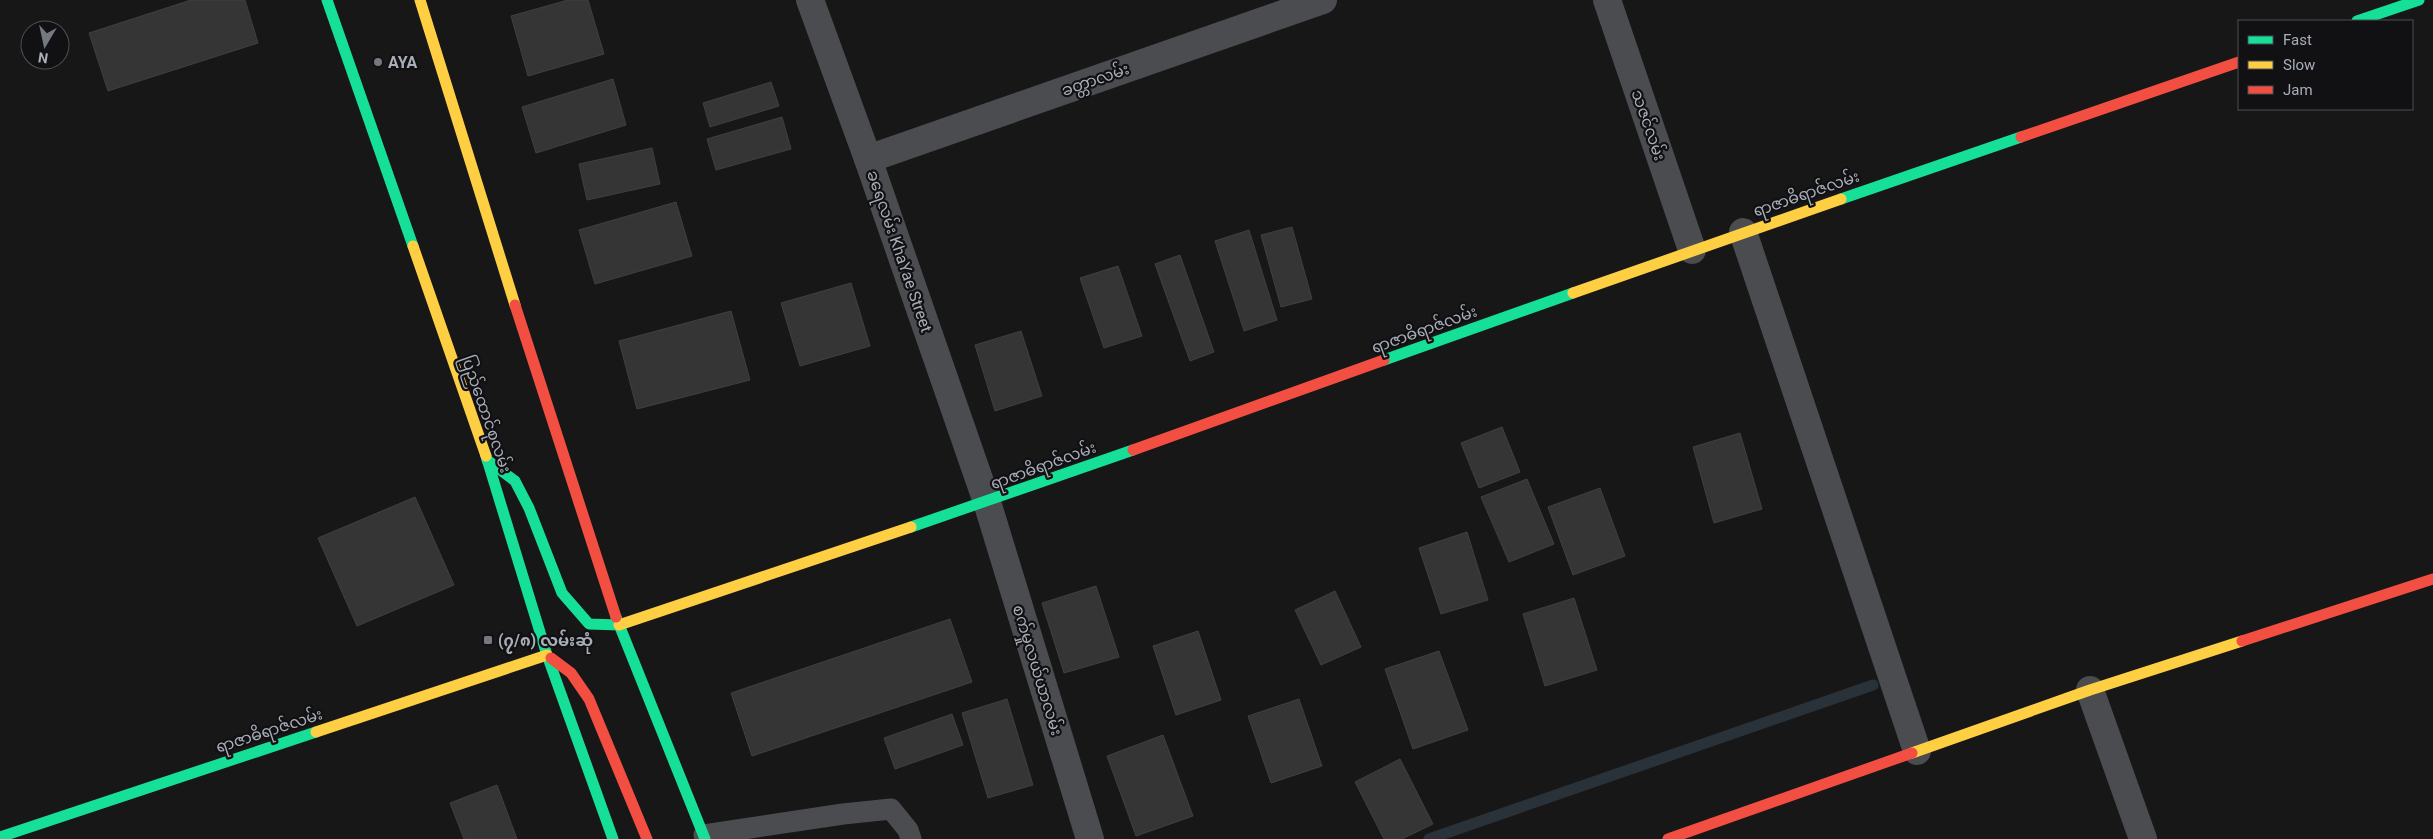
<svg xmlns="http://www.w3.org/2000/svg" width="2433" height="839" viewBox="0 0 2433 839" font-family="Roboto,'Noto Sans Myanmar',sans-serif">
<rect width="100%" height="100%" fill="#171717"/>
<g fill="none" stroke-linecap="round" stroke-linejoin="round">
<!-- stream -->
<polyline stroke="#2a3239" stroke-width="11" points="1429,839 1873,685"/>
</g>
<!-- building -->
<g fill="#353536" stroke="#3f4043">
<polygon points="191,0 245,0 258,43 108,91 89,33"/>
<polygon points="568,0 588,0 604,54 528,76 511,16"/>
<polygon points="613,79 626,125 536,153 522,107"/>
<polygon points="771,82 779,106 710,127 703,103"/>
<polygon points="782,117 791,149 716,170 707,139"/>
<polygon points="652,148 660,184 587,200 579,164"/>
<polygon points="676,202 692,256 595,284 579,230"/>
<polygon points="1292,227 1312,299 1281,307 1261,235"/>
<polygon points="1249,230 1277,320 1244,331 1215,241"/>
<polygon points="1180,255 1214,352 1190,361 1155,264"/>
<polygon points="1118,266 1142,336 1104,348 1080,278"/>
<polygon points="851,283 870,346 800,366 781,303"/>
<polygon points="731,311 750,380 637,409 619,341"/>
<polygon points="1021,331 1042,396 995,411 975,345"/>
<polygon points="1502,427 1520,472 1479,488 1461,443"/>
<polygon points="1740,433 1762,509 1714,523 1693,447"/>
<polygon points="1527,479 1554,544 1509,562 1481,497"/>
<polygon points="1600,488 1625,556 1573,575 1548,507"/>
<polygon points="415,497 454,585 357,626 318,538"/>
<polygon points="1467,532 1488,600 1441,614 1419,548"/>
<polygon points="1096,586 1119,657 1064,673 1042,603"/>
<polygon points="1335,591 1361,647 1321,665 1295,610"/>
<polygon points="1574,598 1597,670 1545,686 1523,614"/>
<polygon points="950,619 972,682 752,756 731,693"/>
<polygon points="1198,631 1221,700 1176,715 1153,646"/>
<polygon points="1439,651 1468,730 1413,749 1385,669"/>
<polygon points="1007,699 1033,785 988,798 962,713"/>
<polygon points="1299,699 1322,766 1271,783 1248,716"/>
<polygon points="952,714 963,745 895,769 884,738"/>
<polygon points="1163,735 1193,816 1136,836 1107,756"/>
<polygon points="1400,759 1433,824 1402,839 1384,839 1355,782"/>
<polygon points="497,785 517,839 464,839 450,803"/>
</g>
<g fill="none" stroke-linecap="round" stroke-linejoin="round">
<!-- lane -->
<polyline stroke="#4b4c50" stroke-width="21" points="704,835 843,814 891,809 908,830 911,839"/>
<!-- street -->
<g stroke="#4b4c50" stroke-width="28">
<polyline points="810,0 868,159 987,502 1090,839"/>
<polyline points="1607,0 1692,250"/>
<polyline points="868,159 1323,0"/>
<polyline points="1743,232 1917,751"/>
<polyline points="2090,690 2143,839"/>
</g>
<!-- fast -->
<g stroke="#16e098" stroke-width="11">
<polyline points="327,0 413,246"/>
<polyline points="2357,21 2419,0"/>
<polyline points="1841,199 2021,137"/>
<polyline points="1384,360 1573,293"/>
<polyline points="486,456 547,655 613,839"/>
<polyline points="487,460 515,481 529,508 562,593 589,624 619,625"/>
<polyline points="911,527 1133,450"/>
<polyline points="616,617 705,839"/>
<polyline points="0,837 316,732"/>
</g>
<!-- slow -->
<g stroke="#ffcf43" stroke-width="11">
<polyline points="420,0 515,305"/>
<polyline points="413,246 486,456"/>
<polyline points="1573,293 1841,199"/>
<polyline points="619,625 911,527"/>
<polyline points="316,732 547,655"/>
<polyline points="1912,753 2090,690 2242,641"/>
</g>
<!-- jam -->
<g stroke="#f24e42" stroke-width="11">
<polyline points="2021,137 2239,62"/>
<polyline points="515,305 616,617"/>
<polyline points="1133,450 1384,360"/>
<polyline points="2242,641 2433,579"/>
<polyline points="551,658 571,673 589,699 647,839"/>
<polyline points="1668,839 1912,753"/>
</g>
</g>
<!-- markers -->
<g fill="#757880" stroke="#111113" stroke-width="2">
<circle cx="378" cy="62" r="5"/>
<rect x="483" y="635" width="10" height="10" rx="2.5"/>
</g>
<g text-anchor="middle" stroke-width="4.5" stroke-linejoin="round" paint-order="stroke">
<!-- poi labels -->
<g font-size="16" font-weight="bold" fill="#a8adb8" stroke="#111113" text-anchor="start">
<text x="388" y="68">AYA</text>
<text x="498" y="646">(၇/၈) လမ်းဆုံ</text>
</g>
<!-- street labels -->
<g font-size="16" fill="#a8adb8" stroke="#111113">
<text transform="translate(1095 79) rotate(-19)" y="6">ခတ္တာလမ်း</text>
<text transform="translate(1649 125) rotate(71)" y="6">သဇင်လမ်း</text>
<text transform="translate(1806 193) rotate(-19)" y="6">ရာဇာဓိရာဇ်လမ်း</text>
<text transform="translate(900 251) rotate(71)" y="6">ခရေလမ်း KhaYae Street</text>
<text transform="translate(1424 329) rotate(-20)" y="6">ရာဇာဓိရာဇ်လမ်း</text>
<text transform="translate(487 414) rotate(71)" y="6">ပြည်ထောင်စုလမ်း</text>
<text transform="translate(1043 465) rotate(-20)" y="6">ရာဇာဓိရာဇ်လမ်း</text>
<text transform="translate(1038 670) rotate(73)" y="6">စက်မှုလယ်ယာလမ်း</text>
<text transform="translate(269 730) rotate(-18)" y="6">ရာဇာဓိရာဇ်လမ်း</text>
</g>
</g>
<!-- legend -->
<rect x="2238" y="20" width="175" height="90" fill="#111113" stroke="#4d4f55"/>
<rect x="2248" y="36" width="25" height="8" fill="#16e098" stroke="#4d4f55"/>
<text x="2283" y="45" font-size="15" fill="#a8adb8">Fast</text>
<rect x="2248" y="61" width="25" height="8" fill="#ffcf43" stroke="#4d4f55"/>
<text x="2283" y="70" font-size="15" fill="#a8adb8">Slow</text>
<rect x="2248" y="86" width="25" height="8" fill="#f24e42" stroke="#4d4f55"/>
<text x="2283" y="95" font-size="15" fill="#a8adb8">Jam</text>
<!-- north arrow -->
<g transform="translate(45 45) rotate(189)"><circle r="24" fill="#111113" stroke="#4d4f55"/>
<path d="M0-4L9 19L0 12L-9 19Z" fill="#757880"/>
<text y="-8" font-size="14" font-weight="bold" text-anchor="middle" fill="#a8adb8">N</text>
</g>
</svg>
